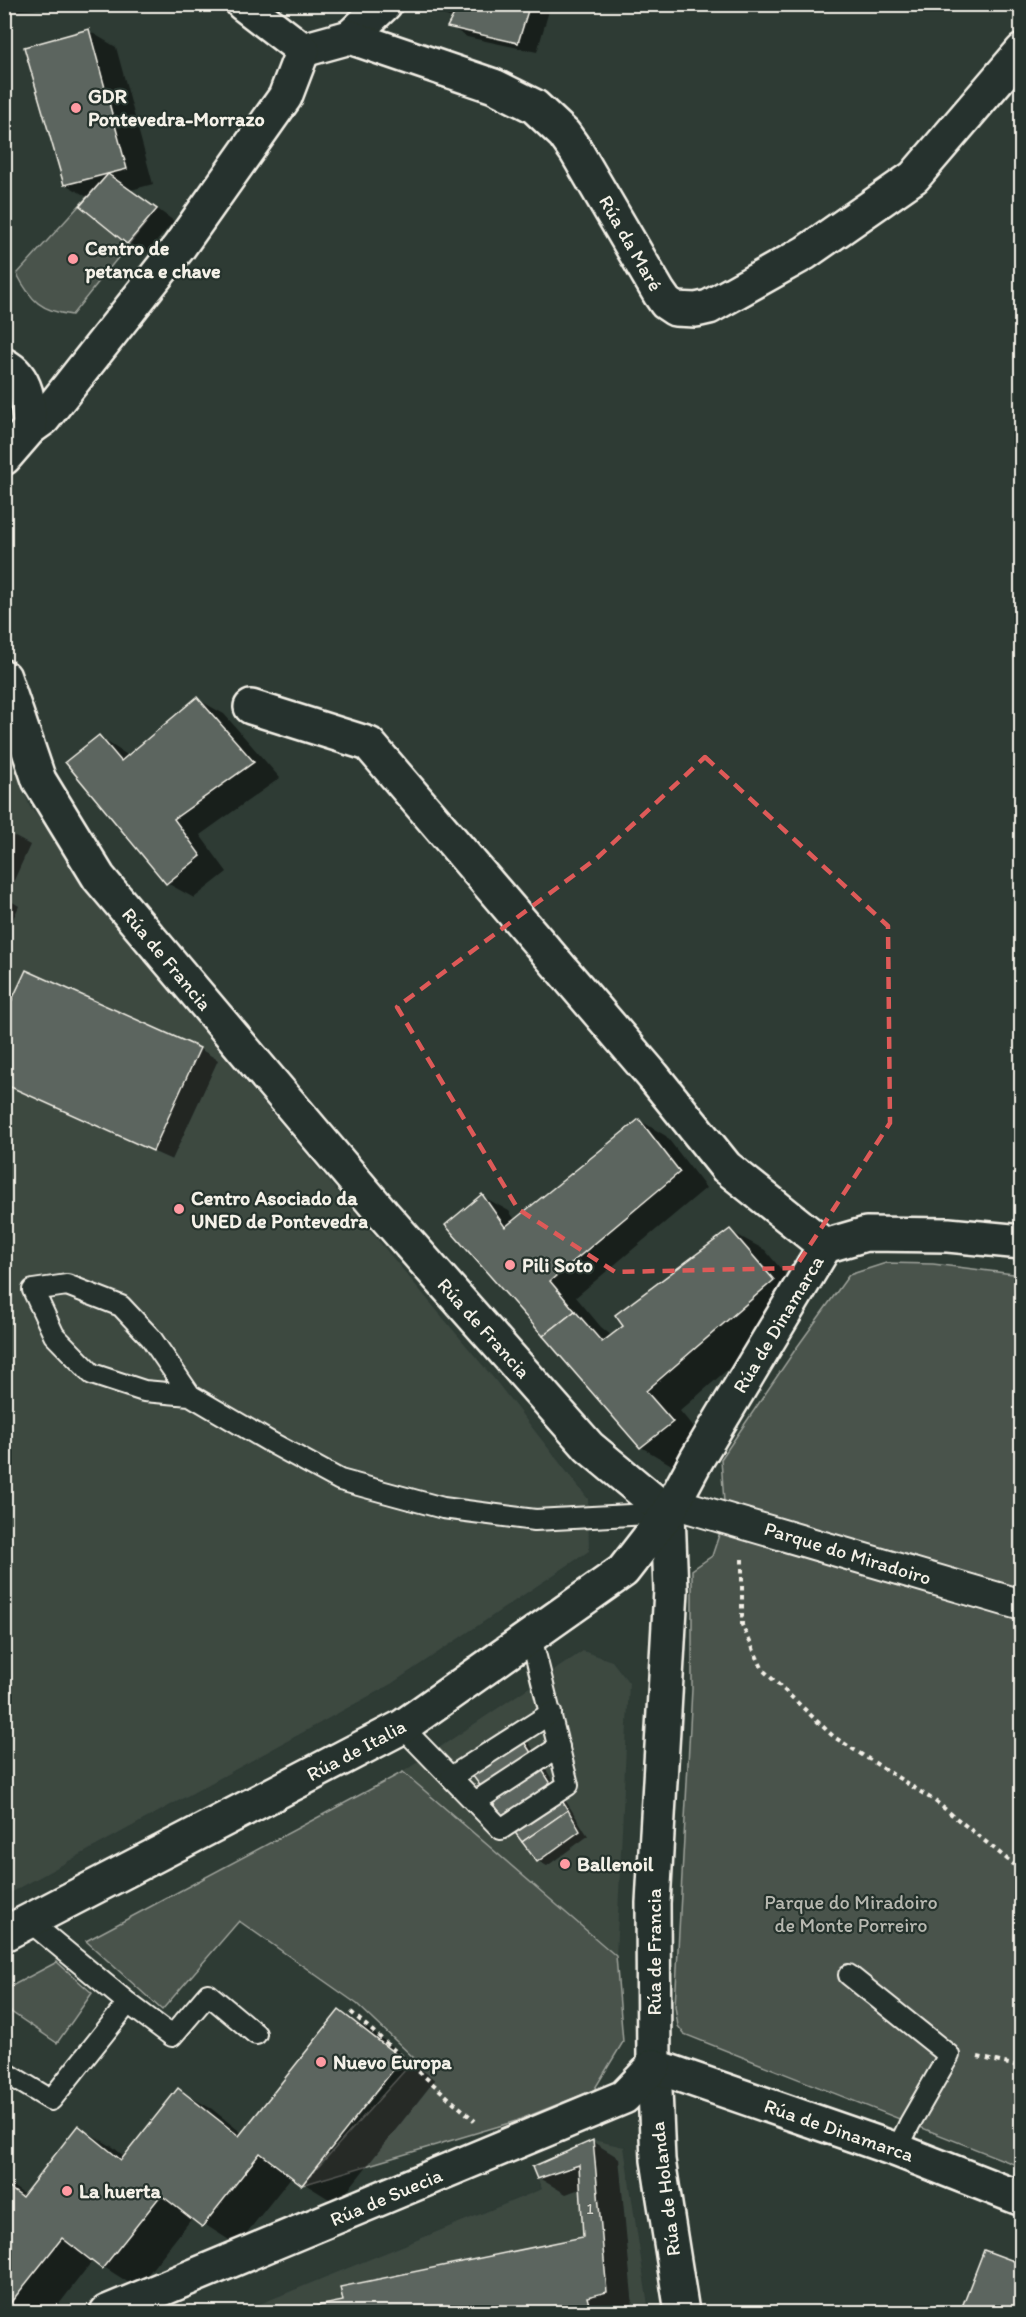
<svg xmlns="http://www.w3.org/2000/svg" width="1026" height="2317" viewBox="0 0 1026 2317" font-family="Itim,sans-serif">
<rect width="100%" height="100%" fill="#2e3b34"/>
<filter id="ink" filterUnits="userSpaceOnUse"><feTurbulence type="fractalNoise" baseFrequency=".0167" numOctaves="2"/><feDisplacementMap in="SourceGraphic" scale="12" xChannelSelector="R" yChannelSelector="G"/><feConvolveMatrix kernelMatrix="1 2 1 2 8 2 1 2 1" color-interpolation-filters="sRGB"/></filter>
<g filter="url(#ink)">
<!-- built -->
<g fill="#3c4841">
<polygon points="4,743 30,807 210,1039 495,1380 588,1499 589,1551 391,1684 5,1896"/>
<polygon points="583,1651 612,1661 629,1683 616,1956 403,1772"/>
<polygon points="593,2140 624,2147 649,2312 240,2312 542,2189 532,2166"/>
</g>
<!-- green -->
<g fill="#48524c" stroke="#9ea29a" stroke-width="1.5">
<path d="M108 174 157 209 72 315C41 311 31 301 17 274Z"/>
<polygon points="886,1263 933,1264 1021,1275 1021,2167 684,2034 678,2026 675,2006 692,1689 692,1570 712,1556 725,1517 721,1459 795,1350 849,1275"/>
<polygon points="403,1772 616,1956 623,2042 594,2090 516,2121 302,2185 415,2059 357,2004 239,1921 162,2010 86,1941"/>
<polygon points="57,1962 92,1993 57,2043 11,2012 5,2019 4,1990"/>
</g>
<!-- shadow -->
<g fill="#0007">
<polygon points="4,4 36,4 36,9 5,11"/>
<polygon points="420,4 551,4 537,52 467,37 449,26 453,18 433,12"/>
<polygon points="89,31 116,47 153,184 131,190 174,221 146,254 128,243 82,205 89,198 65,184"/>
<polygon points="197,699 224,714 280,778 200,835 227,872 194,898 167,883 99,737 129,756"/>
<polygon points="4,802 13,807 4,826"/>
<polygon points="4,831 30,845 6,898 19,906 4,938"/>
<polygon points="26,971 200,1049 218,1060 172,1160 7,1086 4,1093 4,1005 10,1008"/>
<polygon points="639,1120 666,1136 706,1188 576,1297 601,1327 612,1336 730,1231 765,1250 807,1300 680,1411 706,1442 675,1467 641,1447 482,1196 509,1211 516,1221"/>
<polygon points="524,1735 588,1836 547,1866 538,1861 466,1764"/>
<polygon points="339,2012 373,2032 435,2080 337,2204 292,2176 237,2245 193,2217 137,2288 93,2260 53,2312 9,2312 4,2310 4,2180 25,2195 78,2127 113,2147 125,2157 178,2090 212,2109 243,2134"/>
<polygon points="593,2142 619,2158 633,2307 614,2312 295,2312 345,2302 584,2239 582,2188 566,2194 539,2178"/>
<polygon points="984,2252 1022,2266 1022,2312 962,2312"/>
</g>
<!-- building -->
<g fill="#5c655e" stroke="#f4f1e8" stroke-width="1.5">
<polygon points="421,4 530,4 518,43 447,27 454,14"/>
<polygon points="89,29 127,169 64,185 24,47"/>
<polygon points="108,174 157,209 127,244 80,206"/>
<polygon points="197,697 254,762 174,819 201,856 166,884 65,762 99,735 121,761"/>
<polygon points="26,970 200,1048 153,1151 4,1084 4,1017"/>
<polygon points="639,1119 680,1172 550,1281 575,1311 543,1336 445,1225 482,1194 505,1227"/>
<polygon points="730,1229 774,1280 646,1391 673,1422 640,1448 543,1336 575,1311 602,1342 623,1326 615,1315"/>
<polygon points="515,1728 568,1810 522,1842 464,1764"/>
<polygon points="568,1810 580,1831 537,1862 522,1842"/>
<polygon points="339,2010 402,2059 302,2185 260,2153 202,2227 161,2195 102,2269 62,2238 4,2311 4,2184 22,2197 78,2125 121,2160 178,2088 239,2136"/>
<polygon points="593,2140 607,2292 587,2297 591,2312 288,2312 343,2301 340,2287 583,2237 579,2165 537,2179 532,2167"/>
<polygon points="984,2250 1022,2264 1022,2294 1013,2312 960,2312"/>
</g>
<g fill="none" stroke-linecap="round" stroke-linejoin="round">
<!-- service casing -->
<g stroke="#f4f1e8" stroke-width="24">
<g id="service">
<polyline points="190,1395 144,1391 92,1374 54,1335 33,1290 67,1285 121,1306 151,1338 190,1395 270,1442 340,1480 443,1508 535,1520 668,1513"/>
<polyline points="402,1727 501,1829 568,1785 531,1637"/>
<polyline points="451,1777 551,1713"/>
<polyline points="475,1802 559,1747"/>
<polyline points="29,1921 128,2003"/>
<polyline points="849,1975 949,2055 910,2123 897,2150"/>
<polyline points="4,2078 8,2074 51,2100 128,2003 172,2036 208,1994 256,2034"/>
</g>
</g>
<!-- pedestrian casing -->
<g stroke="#f4f1e8" stroke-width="34">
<polyline id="pedestrian" points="673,1503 1022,1605"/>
</g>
<!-- minor casing -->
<g stroke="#f4f1e8" stroke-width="38">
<g id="minor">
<polyline points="350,37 385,4"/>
<polyline points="303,50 350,37 494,86 534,106 564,134 576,151 659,293 666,303 675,309 696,310 709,307 805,253 914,177 1022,51"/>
<polyline points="30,428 44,418 179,247 285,97 303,50 243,4"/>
<polyline points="4,677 39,780 99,878 383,1214 589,1447 668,1513 671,1590 653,1903 654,2066 658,2160 682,2312"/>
<polyline points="251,707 369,744 653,1076 726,1167 825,1246"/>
<polyline points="4,1934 402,1727 623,1571 668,1513 697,1459 825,1246 866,1234 948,1235 1022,1242"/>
<polyline points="654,2066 897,2150 1022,2199"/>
<polyline points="107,2312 624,2097 654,2066"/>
</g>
</g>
<!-- tertiary casing -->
<g stroke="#f4f1e8" stroke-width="38">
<path id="tertiary" d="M4 365C28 377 29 405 30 428L4 458"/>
</g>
<!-- path -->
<g stroke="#f4f1e8" stroke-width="4" stroke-dasharray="4.5 4.5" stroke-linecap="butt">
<polyline points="742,1559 742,1625 763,1670 834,1737 935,1801 1022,1871"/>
<polyline points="351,2012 475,2121"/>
<polyline points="978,2057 1022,2067"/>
</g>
<!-- service -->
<use href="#service" stroke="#26332d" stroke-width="20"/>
<!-- pedestrian -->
<use href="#pedestrian" stroke="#26332d" stroke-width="30"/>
<!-- minor -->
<use href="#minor" stroke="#26332d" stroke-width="33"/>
<!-- tertiary -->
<use href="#tertiary" stroke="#26332d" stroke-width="33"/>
</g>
</g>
<!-- marked area -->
<path fill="none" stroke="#de5a58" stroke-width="4.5" stroke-dasharray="12 8" stroke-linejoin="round" d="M705 757 888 926 890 1123 795 1268 615 1272 518 1209 397 1007 597 858Z"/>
<!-- markers -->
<g fill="#ff9aa2" stroke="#26332d" stroke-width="2">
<circle cx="76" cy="108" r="6"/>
<circle cx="73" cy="259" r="6"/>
<circle cx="179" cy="1209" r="6"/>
<circle cx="510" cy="1265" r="6"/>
<circle cx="565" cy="1864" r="6"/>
<circle cx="321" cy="2062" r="6"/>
<circle cx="67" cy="2191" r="6"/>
</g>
<g text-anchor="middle" stroke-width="4.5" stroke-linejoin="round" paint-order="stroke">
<!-- number labels -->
<g font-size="16" fill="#cecec6">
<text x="590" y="2214">1</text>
</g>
<!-- poi labels -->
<g font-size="20" font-weight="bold" fill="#f4f1e8" stroke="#26332d" text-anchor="start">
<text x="88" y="103">GDR<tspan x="88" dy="23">Pontevedra-Morrazo</tspan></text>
<text x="85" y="255">Centro de<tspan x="85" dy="23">petanca e chave</tspan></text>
<text x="191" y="1205">Centro Asociado da<tspan x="191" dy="23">UNED de Pontevedra</tspan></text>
<text x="522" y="1272">Pili Soto</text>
<text x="577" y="1871">Ballenoil</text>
<text x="333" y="2069">Nuevo Europa</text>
<text x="79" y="2198">La huerta</text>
</g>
<!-- street labels -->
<g font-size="20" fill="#f4f1e8" stroke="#26332d">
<text transform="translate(631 243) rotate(60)" y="7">Rúa da Maré</text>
<text transform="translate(167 959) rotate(50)" y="7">Rúa de Francia</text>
<text transform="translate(778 1324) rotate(-59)" y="7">Rúa de Dinamarca</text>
<text transform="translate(484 1328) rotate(48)" y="7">Rúa de Francia</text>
<text transform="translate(848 1553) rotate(17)" y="7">Parque do Miradoiro</text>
<text transform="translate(356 1750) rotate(-28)" y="7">Rúa de Italia</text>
<text transform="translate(654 1952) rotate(-90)" y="7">Rúa de Francia</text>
<text transform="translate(839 2130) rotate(19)" y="7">Rúa de Dinamarca</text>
<text transform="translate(665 2189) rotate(-97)" y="7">Rúa de Holanda</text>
<text transform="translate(386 2197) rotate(-23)" y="7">Rúa de Suecia</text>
</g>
<!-- park labels -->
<g font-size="20" fill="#b8b9b1" stroke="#26332d">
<text x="851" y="1909">Parque do Miradoiro<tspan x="851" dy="23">de Monte Porreiro</tspan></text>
</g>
</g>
<!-- margin -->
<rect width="1026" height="2317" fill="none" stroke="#26332d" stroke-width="24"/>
<rect x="12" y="12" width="1002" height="2293" fill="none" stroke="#f4f1e8" stroke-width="2" filter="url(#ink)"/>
</svg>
